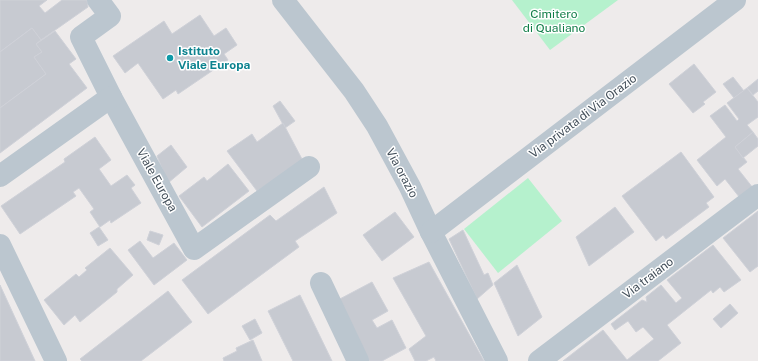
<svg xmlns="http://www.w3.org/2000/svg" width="758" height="361" viewBox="0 0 758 361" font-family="'Public Sans',sans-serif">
<rect width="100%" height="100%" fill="#eeebeb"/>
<!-- green -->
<g fill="#b5f1cd">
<polygon points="512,0 618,0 550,50"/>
<polygon points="528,178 562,221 498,273 464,229"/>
</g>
<!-- building -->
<g fill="#c7cad1" stroke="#cfd1d8">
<polygon points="0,0 47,0 39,6 45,13 62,0 87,0 88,7 41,40 32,28 0,52"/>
<polygon points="200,15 214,36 226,28 237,45 224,54 228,60 178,94 176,90 163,99 138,63 125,73 113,56 164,21 172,34"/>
<polygon points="32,28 41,40 36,44 42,52 34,57 46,74 0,108 0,52"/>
<polygon points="55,31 76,59 69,64 87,88 0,153 0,108 46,74 34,57 42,52 36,44"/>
<polygon points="694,64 716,92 703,102 705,104 693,113 669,84"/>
<polygon points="733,77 744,91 734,98 723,84"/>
<polygon points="758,79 758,91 753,95 747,88"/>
<polygon points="747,88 758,102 758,117 747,125 753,132 735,147 747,162 738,169 753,188 740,198 725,179 717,186 697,160 726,137 710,116 725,105 737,121 739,119 727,103"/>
<polygon points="280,101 295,121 285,128 273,106"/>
<polygon points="283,123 303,161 257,191 227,151 252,134 257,142"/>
<polygon points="753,132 758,139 758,146 743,158 735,147"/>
<polygon points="95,137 111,160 99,169 111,186 127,175 135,185 131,188 141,203 111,223 110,220 100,227 90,212 94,209 79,188 73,192 76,196 20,234 1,206 65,162 64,159"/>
<polygon points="171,145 187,167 168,183 157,156"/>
<polygon points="681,152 714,197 706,203 709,207 666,239 663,235 656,241 622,196"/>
<polygon points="228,164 249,191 202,227 179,196 204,177 207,181"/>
<polygon points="324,187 337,213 295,241 299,247 208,314 182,280 270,215 276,221"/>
<polygon points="615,207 634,232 589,266 576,237"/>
<polygon points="758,211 758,266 750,272 723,238"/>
<polygon points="395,212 414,237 382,261 363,235"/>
<polygon points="99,227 108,240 98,246 90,233"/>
<polygon points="463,230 484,275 488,273 493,285 477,299 449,239"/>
<polygon points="150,231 163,235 159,245 147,240"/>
<polygon points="140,241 153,258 174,243 187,260 154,285 128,250"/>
<polygon points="713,245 741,280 724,292 720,287 713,293 711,290 667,325 681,343 658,361 563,361 603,330 627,360 654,339 643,327 636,332 628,321 615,330 611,324 642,300 647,302 646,297 661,285 676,303 682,298 667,280"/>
<polygon points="110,248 133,275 117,289 117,292 80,322 75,315 64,325 44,300 76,274 79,277 87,270 85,268"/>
<polygon points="429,262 484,361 436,361 434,357 426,361 415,361 409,349 426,336 393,278"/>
<polygon points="517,265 542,317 518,336 494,283"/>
<polygon points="372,282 388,311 372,320 377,328 392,320 406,348 382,361 369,361 336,301"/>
<polygon points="0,285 35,361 0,361"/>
<polygon points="168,291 192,322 141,361 82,361 80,359"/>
<polygon points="300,295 332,361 293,361 268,311"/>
<polygon points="730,304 738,313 721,328 713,319"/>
<polygon points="255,319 262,333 250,340 242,326"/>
<polygon points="253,340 262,361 224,361 223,358 237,351 236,348"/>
</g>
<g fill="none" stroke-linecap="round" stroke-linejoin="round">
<!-- street -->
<g stroke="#bbc6cf" stroke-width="22">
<polyline points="98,0 110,16 81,37 111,97 194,249 309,167"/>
<polyline points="283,0 354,91 377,126 410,187 431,232 497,361"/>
<polyline points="0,176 111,97"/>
<polyline points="431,232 735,0"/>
<polyline points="0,245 56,361"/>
<polyline points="321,283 358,361"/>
<polyline points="539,361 758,195"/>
</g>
</g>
<!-- markers -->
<circle fill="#0f9aa8" stroke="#fff" stroke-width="1.5" cx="170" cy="58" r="4"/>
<g text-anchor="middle" stroke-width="3" stroke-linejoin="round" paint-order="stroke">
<!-- park labels -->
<g font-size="12" fill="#117e48" stroke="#fff">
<text x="554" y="18">Cimitero<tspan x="554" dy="14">di Qualiano</tspan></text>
</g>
<!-- culture labels -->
<g font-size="12" font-weight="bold" fill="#0d838f" stroke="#fff" text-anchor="start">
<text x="178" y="55">Istituto<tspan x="178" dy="14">Viale Europa</tspan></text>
</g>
<!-- street labels -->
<g font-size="12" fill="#434f5a" stroke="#fff">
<text transform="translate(583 116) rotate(-37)" y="4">Via privata di Via Orazio</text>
<text transform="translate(402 173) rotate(62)" y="4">Via orazio</text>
<text transform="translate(157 180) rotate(61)" y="4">Viale Europa</text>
<text transform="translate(648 278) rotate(-37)" y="4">Via traiano</text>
</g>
</g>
</svg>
